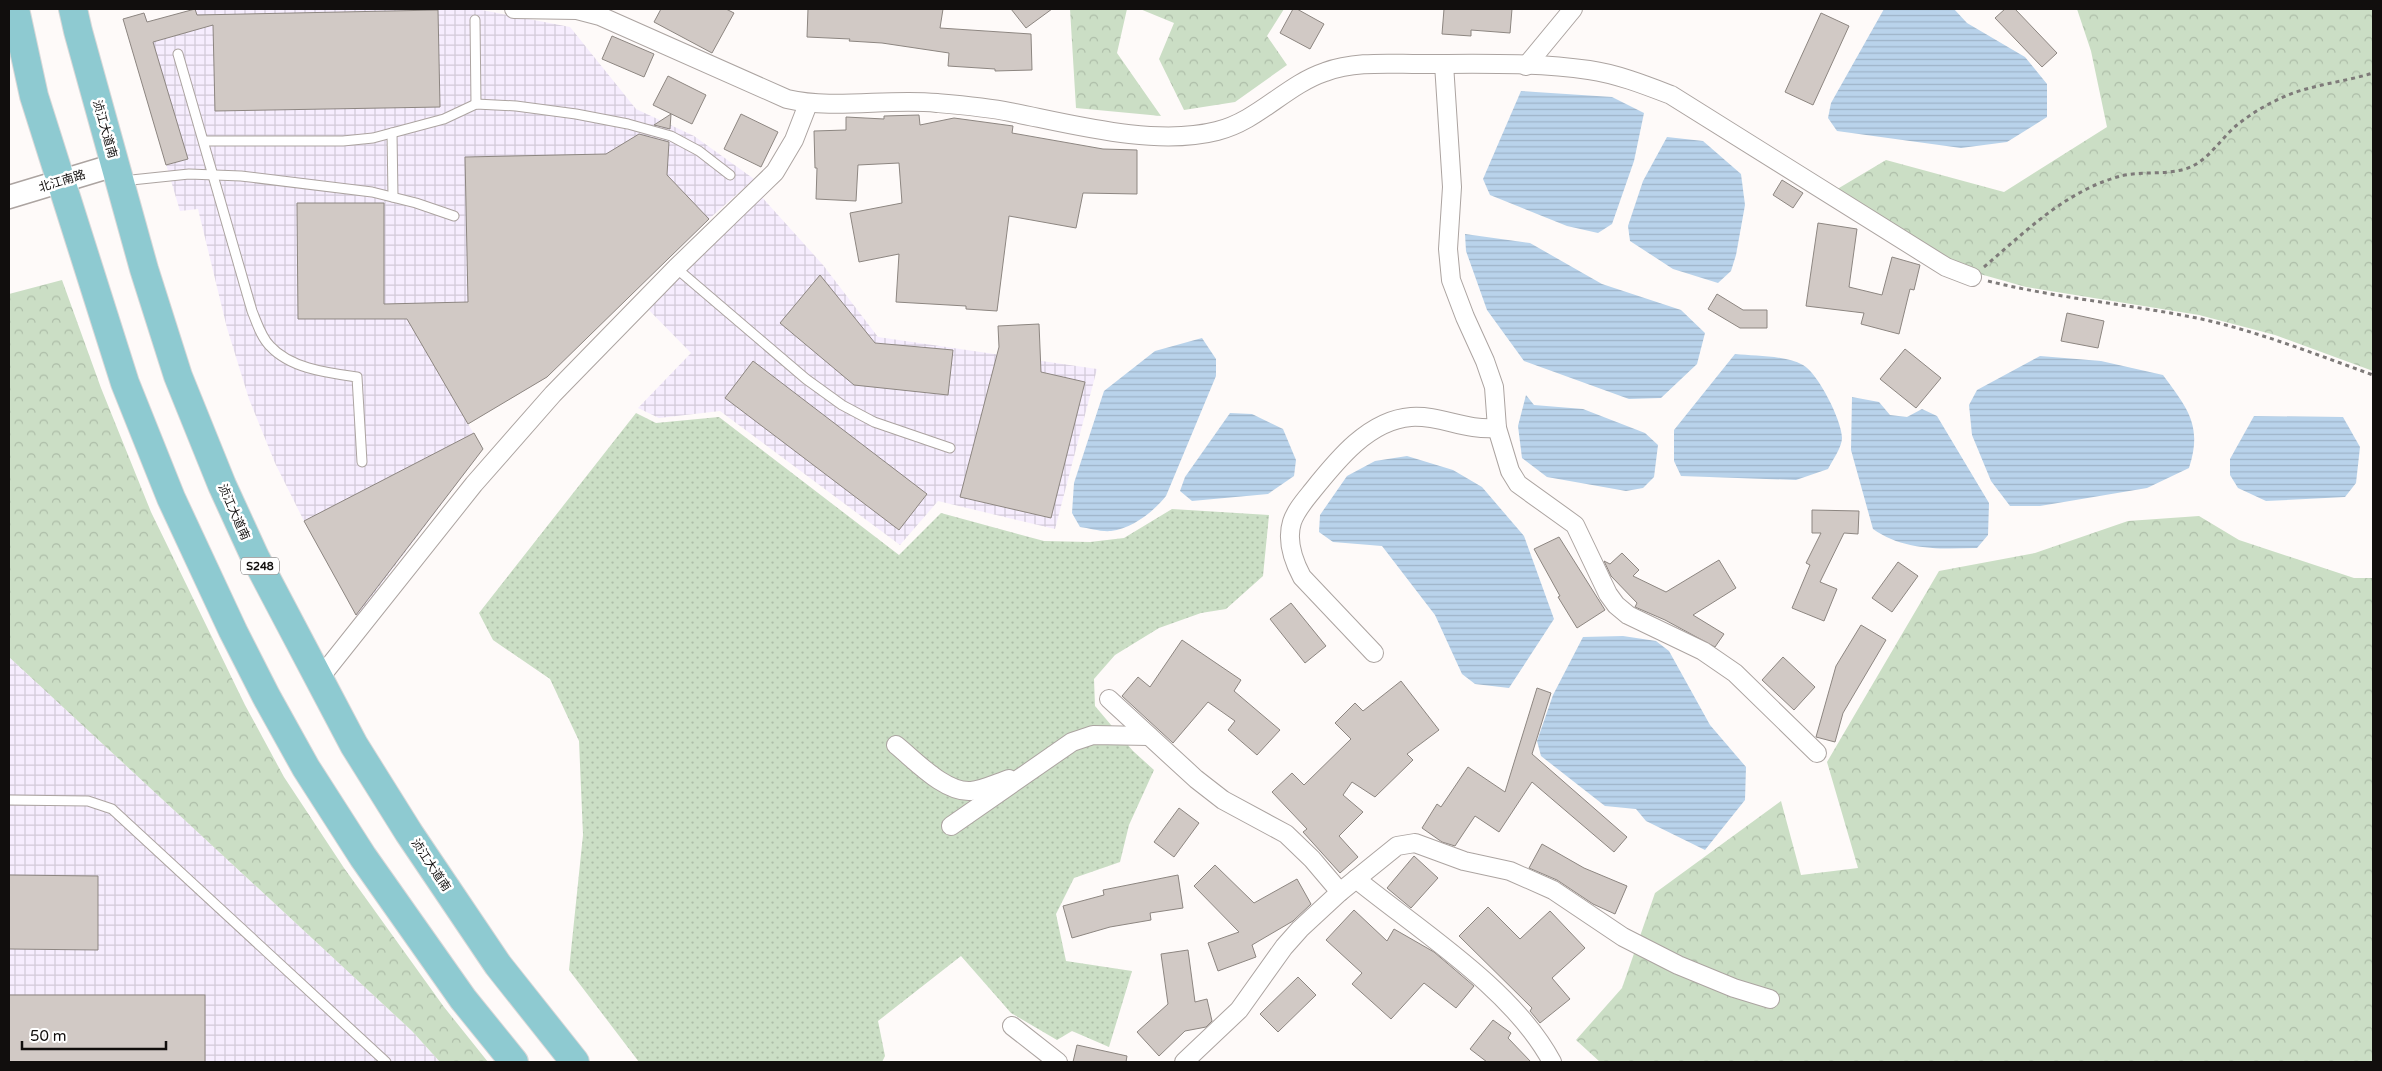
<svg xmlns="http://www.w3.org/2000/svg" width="2382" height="1071" viewBox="0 0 2382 1071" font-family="'Varela Round','Noto Sans SC',sans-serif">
<defs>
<pattern id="industrial-grid" width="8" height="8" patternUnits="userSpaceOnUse" patternTransform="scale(1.25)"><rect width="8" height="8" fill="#f6edfe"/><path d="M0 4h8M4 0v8" fill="none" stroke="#d2cad8"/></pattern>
<pattern id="grass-dots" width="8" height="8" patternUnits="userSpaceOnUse" patternTransform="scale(1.25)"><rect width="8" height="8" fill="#cbdec5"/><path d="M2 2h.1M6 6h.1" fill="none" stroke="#adbda8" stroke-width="1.8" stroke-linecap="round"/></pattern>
<pattern id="forest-crowns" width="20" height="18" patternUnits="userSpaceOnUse" patternTransform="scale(1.25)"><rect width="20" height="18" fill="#cbdec5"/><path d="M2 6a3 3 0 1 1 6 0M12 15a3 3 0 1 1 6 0" fill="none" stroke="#adbda8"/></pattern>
<pattern id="water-rules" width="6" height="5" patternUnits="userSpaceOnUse" patternTransform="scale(1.25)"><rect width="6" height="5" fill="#b9d3eb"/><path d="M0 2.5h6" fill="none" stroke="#9eb4c8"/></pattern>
</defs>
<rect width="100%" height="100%" fill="#fefaf9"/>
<!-- industrial -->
<g fill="url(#industrial-grid)">
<polygon points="195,9 477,9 570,27 636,109 694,136 754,179 709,219 547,377 468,424 483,449 357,616 304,521 275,463 249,399 227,328 198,209 180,211 123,19 144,13 148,22"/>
<polygon points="760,195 823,265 878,337 1097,369 1055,529 938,501 900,545 720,411 659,418 638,408 691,353 644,305"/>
<polygon points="9,657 412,1031 440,1062 9,1062"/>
</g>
<!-- grass -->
<polygon fill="url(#grass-dots)" points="636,413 656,423 719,417 899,555 941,513 1044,541 1090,542 1124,538 1172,509 1269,515 1263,576 1226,609 1201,613 1159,628 1115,655 1094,679 1095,706 1133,751 1154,770 1129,825 1120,862 1074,878 1056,914 1066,961 1132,971 1109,1047 1072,1031 1057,1040 1011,1013 961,956 878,1021 885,1056 882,1062 639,1062 569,970 583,835 579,741 550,679 493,640 479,613"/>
<!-- forest -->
<g fill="url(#forest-crowns)">
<polygon points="1070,9 1127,9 1117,53 1161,116 1076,108"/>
<polygon points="1140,9 1284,9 1267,36 1287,65 1235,102 1184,110 1159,59 1174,23"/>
<polygon points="2077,9 2373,9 2373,371 2275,335 2199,315 2026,287 1948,265 1834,191 1886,160 2004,192 2107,127 2091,51"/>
<polygon points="62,280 101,388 151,512 245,705 284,777 344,868 444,1007 488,1062 440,1062 412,1031 9,657 9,294"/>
<polygon points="2199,516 2239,540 2354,578 2373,578 2373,1062 1600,1062 1576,1040 1622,988 1655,893 1781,801 1801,875 1858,868 1827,762 1939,571 2035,553 2128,521"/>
</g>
<!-- water -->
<g fill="url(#water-rules)">
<polygon points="1884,9 1954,9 1967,23 2025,57 2047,84 2047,117 2007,142 1961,148 1837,131 1828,118 1831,103"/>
<polygon points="1521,91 1612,97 1644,113 1634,161 1612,224 1598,233 1567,226 1490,195 1483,179"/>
<polygon points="1667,137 1703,141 1741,174 1745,205 1736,255 1731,271 1718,283 1673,269 1630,241 1628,226 1643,181"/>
<polygon points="1465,234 1530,243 1602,284 1681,310 1705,333 1697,364 1661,398 1629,399 1524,361 1487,310 1466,251"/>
<path d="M1202 338 1216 359V376L1166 496C1154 511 1132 529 1111 531 1101 532 1089 528 1080 527L1072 513 1074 483 1104 391 1155 351Z"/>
<path d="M1735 354C1755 356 1784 355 1803 365 1818 373 1842 421 1842 438 1842 447 1832 461 1828 469L1796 480 1681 476 1674 461V430Z"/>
<path d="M2040 356 2101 361 2163 375C2187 408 2203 425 2189 468L2147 488 2040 506H2010L1991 481 1972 435 1969 405 1977 390Z"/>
<polygon points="1526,395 1534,405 1583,409 1645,433 1658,445 1654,477 1643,488 1626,491 1547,477 1522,458 1518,426"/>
<path d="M1852 397 1879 402 1890 415 1907 417 1922 409 1937 416 1989 503 1988 535 1977 548C1941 549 1904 551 1873 529L1851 450Z"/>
<polygon points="1230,413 1252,414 1283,429 1296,460 1294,476 1268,494 1192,501 1180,491 1185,477"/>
<polygon points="2254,416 2343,417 2360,447 2356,483 2345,497 2266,501 2238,488 2230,475 2230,459"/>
<polygon points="1407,456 1453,470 1482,487 1524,536 1554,619 1509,688 1475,684 1462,674 1435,615 1382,546 1333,542 1319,532 1320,515 1347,476 1375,461"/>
<polygon points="1623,636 1656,641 1669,651 1710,725 1746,767 1745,800 1705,850 1646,821 1636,809 1605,806 1541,756 1537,741 1553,695 1583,637"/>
</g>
<!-- building -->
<g fill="#d1c9c5" stroke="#8d8681">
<polygon points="195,9 197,15 438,10 440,107 215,111 213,25 153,42 188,159 166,165 123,19 144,13 147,22"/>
<polygon points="661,9 726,9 734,13 712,53 654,22"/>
<polygon points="808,9 943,9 940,28 1031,34 1032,70 995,71 995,69 948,66 949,53 882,43 849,41 850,39 807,37"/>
<polygon points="1011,9 1052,9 1026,28"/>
<polygon points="1293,9 1297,9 1324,24 1310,49 1280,33"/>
<polygon points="1444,9 1512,9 1510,33 1471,30 1471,36 1442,34"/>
<polygon points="2005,9 2015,9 2057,53 2042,67 1995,18"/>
<polygon points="1821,13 1849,26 1813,105 1785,92"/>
<polygon points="612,36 654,54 644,77 602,59"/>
<polygon points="668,76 706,95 692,124 653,105"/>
<polygon points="671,114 670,129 654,125"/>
<polygon points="741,114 778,132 761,167 724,149"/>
<polygon points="919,115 920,125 954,118 1013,126 1012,133 1103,149 1137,150 1137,194 1083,193 1076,228 1009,216 997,311 966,309 966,306 896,302 899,254 859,262 850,213 902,203 899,163 858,165 856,201 816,199 817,168 815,168 814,131 846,130 846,117 884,119 884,116"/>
<polygon points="639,134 669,142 667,175 709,219 547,377 468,424 407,319 298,319 297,203 384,203 384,304 468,302 465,157 606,154"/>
<polygon points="1782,180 1803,193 1793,208 1773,195"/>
<polygon points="1818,223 1857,229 1849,287 1882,295 1892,257 1920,265 1914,290 1910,289 1899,334 1861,324 1864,313 1806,306"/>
<polygon points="820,275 875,343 953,350 948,395 854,385 780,323"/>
<polygon points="1717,294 1743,310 1767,310 1767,328 1740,328 1708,309"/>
<polygon points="2067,313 2104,321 2098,348 2061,341"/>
<polygon points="1039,324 1041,372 1085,382 1051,518 960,497 999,347 998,326"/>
<polygon points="1905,349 1941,378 1916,408 1880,379"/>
<polygon points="753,361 927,494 899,530 725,398"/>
<polygon points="474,433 483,449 356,615 304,521"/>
<polygon points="1812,510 1859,511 1858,534 1844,533 1820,582 1837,589 1824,621 1792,608 1810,565 1806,563 1821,533 1812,533"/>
<polygon points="1559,537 1605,610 1577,628 1558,597 1560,596 1534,549"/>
<polygon points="1622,553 1639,570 1633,576 1666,592 1719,560 1736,588 1693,615 1724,634 1715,647 1665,620 1635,607 1637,603 1611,576 1604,561 1610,564"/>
<polygon points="1898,562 1918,576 1892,612 1872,598"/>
<polygon points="1291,603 1326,646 1305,663 1270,619"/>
<polygon points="1861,625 1886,640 1843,713 1835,742 1816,737 1836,666"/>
<polygon points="1182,640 1241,680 1234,691 1280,730 1257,755 1228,730 1235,721 1208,702 1173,743 1122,696 1138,677 1150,687"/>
<polygon points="1783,657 1815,687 1794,710 1762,680"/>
<polygon points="1401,681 1439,730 1407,754 1413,760 1375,797 1352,782 1343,795 1363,812 1339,836 1358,857 1340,873 1303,832 1307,829 1272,792 1292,773 1304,785 1351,739 1335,723 1355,703 1363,711"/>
<polygon points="1537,688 1551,693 1532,754 1627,837 1614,852 1532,782 1499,832 1475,816 1455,846 1442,842 1422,828 1437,804 1441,807 1468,767 1505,792"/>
<polygon points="1179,808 1199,823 1174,857 1154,842"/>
<polygon points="1542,844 1584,868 1627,886 1615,914 1593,904 1557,880 1529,868"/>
<polygon points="1414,856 1438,878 1411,908 1387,888"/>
<polygon points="1215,865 1254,903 1297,879 1311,904 1293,921 1252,945 1256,957 1218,971 1208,943 1239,932 1194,886"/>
<polygon points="9,875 98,876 98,950 9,949"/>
<polygon points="1178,875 1183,908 1150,913 1151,920 1110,927 1072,938 1063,906 1104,895 1103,890"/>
<polygon points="1488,907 1520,939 1550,911 1585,948 1552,978 1570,999 1540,1023 1530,1011 1532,1008 1459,936"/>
<polygon points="1354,910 1387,941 1394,929 1434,952 1474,986 1456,1008 1424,983 1391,1019 1352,984 1362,973 1326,940"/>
<polygon points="1188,950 1195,1002 1207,999 1212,1021 1206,1027 1185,1031 1159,1056 1137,1032 1168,1004 1161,954"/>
<polygon points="1298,977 1316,995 1278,1032 1260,1014"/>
<rect x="9" y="995" width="196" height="67"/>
<polygon points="1493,1020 1511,1033 1508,1038 1531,1062 1487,1062 1470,1049"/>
<polygon points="1077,1045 1127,1056 1126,1062 1073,1062"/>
</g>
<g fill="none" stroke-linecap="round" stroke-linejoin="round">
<!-- service casing -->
<g stroke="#aca4a1" stroke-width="11">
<g id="service">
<polyline points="475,20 476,104"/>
<path d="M178 54 252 311C257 323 261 337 270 346 291 369 329 373 357 377L362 462"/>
<polyline points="392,133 393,197"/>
<polyline points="204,141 343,141 373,138 444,119 476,104 516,106 576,114 628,124 671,136 699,151 730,175"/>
<polyline points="122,181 189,174 241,176 372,192 416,203 454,216"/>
<polyline points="676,268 806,379 842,405 874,422 950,448"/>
<polyline points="9,800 88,801 112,809 386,1062"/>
</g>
</g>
<!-- minor casing -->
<g stroke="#aca4a1" stroke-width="20">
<g id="minor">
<path d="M514 9 577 10 600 16 787 99C835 110 887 98 937 103 961 105 986 107 1010 112 1071 124 1155 147 1217 131 1258 121 1286 85 1325 72 1355 61 1388 64 1420 64 1475 64 1534 62 1589 70 1617 74 1645 85 1671 95L1946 267 1972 277"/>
<polyline points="1444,64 1452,187 1448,249 1451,280 1465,317 1485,361 1494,387 1497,428 1510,471 1518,484 1575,525 1608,594 1616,605 1628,615 1703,651 1735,673 1817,753"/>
<polyline points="1526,66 1573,9"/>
<path d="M1374 653 1302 577C1293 560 1286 541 1292 522 1296 510 1305 500 1313 490 1337 460 1369 420 1411 417 1441 415 1465 431 1497 428"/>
<polyline points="319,679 474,484 553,394 676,268 775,172 794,140 808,104"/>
<polyline points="1109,699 1196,779 1223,800 1286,834 1312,859 1340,892"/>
<path d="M896 745C916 761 945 793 971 791 983 790 997 783 1009 779"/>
<polyline points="951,826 1072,742 1093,735 1149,736"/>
<path d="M1356 879C1420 931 1513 989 1552 1062"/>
<polyline points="1012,1026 1058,1062"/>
<polyline points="1184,1062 1239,1010 1284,947 1300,929 1340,892 1397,846 1415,843 1464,861 1510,871 1553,890 1623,937 1678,965 1734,988 1770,999"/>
</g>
</g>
<!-- tertiary casing -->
<g stroke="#aca4a1" stroke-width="25">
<polyline id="tertiary" points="9,197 115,165"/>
</g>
<!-- primary casing -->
<g stroke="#d9d8d8" stroke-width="30">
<g id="primary">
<polyline points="15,9 34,96 125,383 171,498 233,631 266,696 306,768 363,857 463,999 514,1062"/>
<polyline points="73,9 78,31 144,269 178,376 222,485 255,557 354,745 409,833 498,965 575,1062"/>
</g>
</g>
<!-- path -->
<g stroke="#7e7a79" stroke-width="3" stroke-dasharray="4 4" stroke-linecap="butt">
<path d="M1984 267C2026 231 2067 190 2121 176 2142 171 2165 175 2185 169 2207 163 2220 139 2237 125 2248 116 2262 107 2275 101 2305 85 2341 83 2373 73"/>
<path d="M1988 281C2056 298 2127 304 2197 318 2257 331 2315 354 2373 375"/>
</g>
<!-- service -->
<use href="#service" stroke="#fff" stroke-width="9"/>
<!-- minor -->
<use href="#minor" stroke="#fff" stroke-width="18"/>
<!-- tertiary -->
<use href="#tertiary" stroke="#fff" stroke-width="22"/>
<!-- primary -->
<use href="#primary" stroke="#8ecad1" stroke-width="28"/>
</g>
<g text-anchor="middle" stroke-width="5" stroke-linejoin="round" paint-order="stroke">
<!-- shield labels -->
<rect fill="#fff" stroke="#585656" stroke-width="1" x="241" y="557.5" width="38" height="17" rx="4"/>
<g font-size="11" font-weight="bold" fill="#110e0d">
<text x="260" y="570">S248</text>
</g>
<!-- street labels -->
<g font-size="12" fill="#110e0d" stroke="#fff">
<text transform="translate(105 129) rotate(74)" y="4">浈江大道南</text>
<text transform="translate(62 181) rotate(-17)" y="4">北江南路</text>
<text transform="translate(234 512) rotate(66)" y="4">浈江大道南</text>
<text transform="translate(431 865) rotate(56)" y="4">浈江大道南</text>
</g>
</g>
<!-- border -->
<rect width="2382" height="1071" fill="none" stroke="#110e0d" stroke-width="20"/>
<!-- scale -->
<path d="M22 1041v8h144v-8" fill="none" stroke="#110e0d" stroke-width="2.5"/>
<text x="30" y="1041" font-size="15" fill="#110e0d" stroke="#ffffff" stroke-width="4" paint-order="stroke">50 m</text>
</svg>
